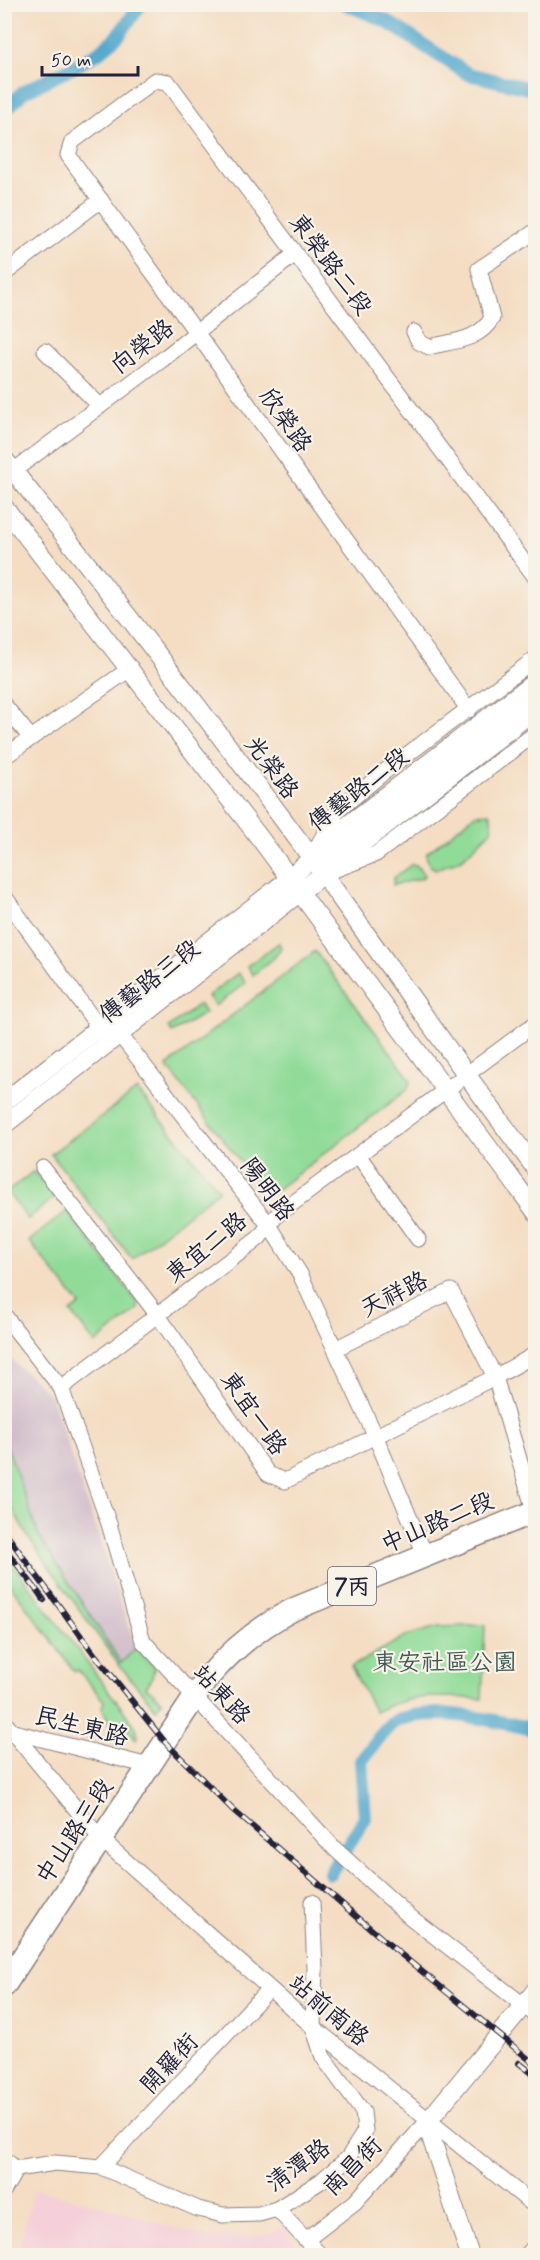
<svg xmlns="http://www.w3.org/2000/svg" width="540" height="2260" viewBox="0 0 540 2260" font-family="Mynerve,'LXGW WenKai TC',sans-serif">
<rect width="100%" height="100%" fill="#f7f3e8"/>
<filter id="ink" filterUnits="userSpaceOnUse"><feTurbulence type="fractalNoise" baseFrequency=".0167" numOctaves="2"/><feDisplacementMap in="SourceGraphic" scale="12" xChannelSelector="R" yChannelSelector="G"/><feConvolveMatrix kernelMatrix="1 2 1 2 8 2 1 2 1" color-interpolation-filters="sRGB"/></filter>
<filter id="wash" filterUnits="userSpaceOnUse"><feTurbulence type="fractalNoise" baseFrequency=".008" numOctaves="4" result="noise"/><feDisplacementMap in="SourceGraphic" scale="24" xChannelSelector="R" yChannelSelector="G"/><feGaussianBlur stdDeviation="1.35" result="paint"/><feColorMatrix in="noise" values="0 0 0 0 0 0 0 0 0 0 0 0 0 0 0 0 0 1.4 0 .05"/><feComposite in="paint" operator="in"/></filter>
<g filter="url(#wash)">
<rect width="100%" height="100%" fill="#f4ddc2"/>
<!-- built -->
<polygon fill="#f5cfd9" points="34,2189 99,2205 209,2238 267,2235 283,2227 305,2255 17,2256"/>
<!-- industrial -->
<polygon fill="#d1bdcb" points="5,1354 51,1396 136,1648 121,1663 39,1536 5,1438"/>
<!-- green -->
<g fill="#8fdb97" stroke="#587e69" stroke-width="1.5">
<polygon points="489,813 491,815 492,830 462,859 436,869 430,866 426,856 427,853 476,814"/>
<polygon points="412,864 416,865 424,875 422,878 393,885 394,878"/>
<polygon points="279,943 281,948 274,958 253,975 247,966"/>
<polygon points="315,951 411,1080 407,1090 275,1191 268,1193 262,1190 167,1066"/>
<polygon points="238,973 245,982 244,984 215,1006 208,996"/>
<polygon points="199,1004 205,1013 172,1033 169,1028"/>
<polygon points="137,1090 219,1190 132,1259 51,1154"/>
<polygon points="34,1171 55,1197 28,1219 7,1192"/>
<polygon points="67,1211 139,1304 137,1310 95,1344 71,1312 80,1305 29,1241"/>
<polygon points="4,1438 39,1536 121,1663 136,1648 155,1667 151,1680 146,1687 162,1701 156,1709 119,1665 28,1537 5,1495"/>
<polygon points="5,1554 136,1727 138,1736 136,1739 127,1728 114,1733 102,1707 104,1701 78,1670 75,1672 5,1578"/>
<path d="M485 1625 482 1699C440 1697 415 1692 375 1712L351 1667 406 1636 438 1627Z"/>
</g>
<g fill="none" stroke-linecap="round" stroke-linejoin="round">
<!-- canal -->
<g stroke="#50a7cd" stroke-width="14">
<polyline points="346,4 386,21 468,74 536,90"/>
<polyline points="4,112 23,92 72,68 99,52 118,36 141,4"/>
<path d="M330 1873 365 1818 361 1761C369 1752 384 1728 394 1722 430 1704 498 1721 536 1730"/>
</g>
</g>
</g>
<g filter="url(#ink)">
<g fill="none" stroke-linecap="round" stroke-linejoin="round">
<!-- minor casing -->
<g stroke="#8b807e" stroke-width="17">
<g id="minor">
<polyline points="4,274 101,200"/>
<path d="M414 332 419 342 429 347C452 341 479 341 492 318L479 269 536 231"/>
<polyline points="45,351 100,406"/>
<polyline points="4,478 163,359 295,254"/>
<polyline points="4,705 31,738"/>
<polyline points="469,710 68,155 72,142 155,80 168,82 536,578"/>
<polyline points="4,757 131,668"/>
<polyline points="316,849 337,811 384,772 536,658"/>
<polyline points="334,870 376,854 536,733"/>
<polyline points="4,896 100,1029 120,1035 269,1225 300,1274 375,1435 426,1557"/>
<polyline points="358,1155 418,1239"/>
<polyline points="43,1168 157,1314 268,1474 285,1481 495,1377 536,1354"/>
<polyline points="4,1315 61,1388 109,1524 143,1641 335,1849 409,1916 536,2015"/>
<polyline points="335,1349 451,1291 495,1377 536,1517"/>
<polyline points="61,1388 259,1238 277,1215 536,1023"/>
<polyline points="4,1722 101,1839 313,2027 536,2207"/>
<polyline points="10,1731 149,1766"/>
<polyline points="4,2159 16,2169"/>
<polyline points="101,2167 269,1989"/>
<polyline points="16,2169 55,2163 101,2167 198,2209 223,2215 259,2214 277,2209 321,2181 348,2158 365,2131 363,2112 323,2057 313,2027 315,1969 312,1902"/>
<polyline points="4,2190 16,2169"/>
<polyline points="277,2209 321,2256"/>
<polyline points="306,2240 355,2202 428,2121"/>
<polyline points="526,2256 536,2245"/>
</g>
</g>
<!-- tertiary casing -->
<g stroke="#8b807e" stroke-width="20">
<g id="tertiary">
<path d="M4 459C113 596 221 734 324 875 394 973 463 1072 536 1169"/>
<polyline points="4,507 262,841 536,1212"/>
<polyline points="4,1102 289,879 311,859"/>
<polyline points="4,1125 323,874"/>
<polyline points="470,2256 429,2131 428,2121 536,1990"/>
</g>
</g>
<!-- secondary casing -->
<g stroke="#8b807e" stroke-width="23">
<g id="secondary">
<polyline points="311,859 345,829 536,683"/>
<polyline points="323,874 360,843 536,707"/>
</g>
</g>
<!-- primary casing -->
<g stroke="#8b807e" stroke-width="25">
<path id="primary" d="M4 1986 206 1680C231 1650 259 1627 294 1609L536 1511"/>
</g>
<!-- minor -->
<use href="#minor" stroke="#fff" stroke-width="15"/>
<!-- tertiary -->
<use href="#tertiary" stroke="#fff" stroke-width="18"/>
<!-- secondary -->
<use href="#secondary" stroke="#fff" stroke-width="21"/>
<!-- primary -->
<use href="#primary" stroke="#fff" stroke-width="22"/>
<!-- rail casing -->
<g stroke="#22223b" stroke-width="6">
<g id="rail">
<polyline points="4,1531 95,1655 165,1742 233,1810 392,1947 536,2065"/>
<polyline points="4,1547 44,1600"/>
<polyline points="519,2063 536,2076"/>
</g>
</g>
<!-- rail -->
<use href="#rail" stroke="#f7f3e8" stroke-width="4" stroke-dasharray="11" stroke-linecap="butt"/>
</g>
</g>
<g text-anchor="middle" stroke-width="4.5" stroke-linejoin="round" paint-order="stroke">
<!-- shield labels -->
<rect fill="#f7f3e8" stroke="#62616f" stroke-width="1.5" x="328" y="1567" width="48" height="38" rx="4.5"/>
<g font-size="22" font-weight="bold" fill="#22223b">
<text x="352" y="1594">7丙</text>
</g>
<!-- street labels -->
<g font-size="24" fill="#22223b" stroke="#f7f3e8">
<text transform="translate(331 264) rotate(53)" y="8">東榮路二段</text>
<text transform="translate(142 346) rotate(-38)" y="8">向榮路</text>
<text transform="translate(286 420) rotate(55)" y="8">欣榮路</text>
<text transform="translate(272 767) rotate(53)" y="8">光榮路</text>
<text transform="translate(358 789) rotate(-38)" y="8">傳藝路二段</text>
<text transform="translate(149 981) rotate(-38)" y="8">傳藝路三段</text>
<text transform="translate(268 1189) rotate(53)" y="8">陽明路</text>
<text transform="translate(206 1247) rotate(-39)" y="8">東宜二路</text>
<text transform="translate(394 1294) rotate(-27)" y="8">天祥路</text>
<text transform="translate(254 1413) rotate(55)" y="8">東宜一路</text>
<text transform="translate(437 1522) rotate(-23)" y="8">中山路二段</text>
<text transform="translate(222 1694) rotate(47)" y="8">站東路</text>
<text transform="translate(82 1726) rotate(14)" y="8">民生東路</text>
<text transform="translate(74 1831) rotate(-57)" y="8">中山路三段</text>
<text transform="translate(329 2010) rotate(40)" y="8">站前南路</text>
<text transform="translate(169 2063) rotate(-47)" y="8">開羅街</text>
<text transform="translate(298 2165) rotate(-36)" y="8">清潭路</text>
<text transform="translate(352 2166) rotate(-45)" y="8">南昌街</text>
</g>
<!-- park labels -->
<g font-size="24" fill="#435a57" stroke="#f7f3e8">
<text x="445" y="1670">東安社區公園</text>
</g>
</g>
<!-- margin -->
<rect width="540" height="2260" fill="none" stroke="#f7f3e8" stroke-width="24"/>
<!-- scale -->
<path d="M42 66v9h96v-9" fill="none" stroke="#22223b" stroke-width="3"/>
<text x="51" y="66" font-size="18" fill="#22223b" stroke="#f7f3e8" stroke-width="4.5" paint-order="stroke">50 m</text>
</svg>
